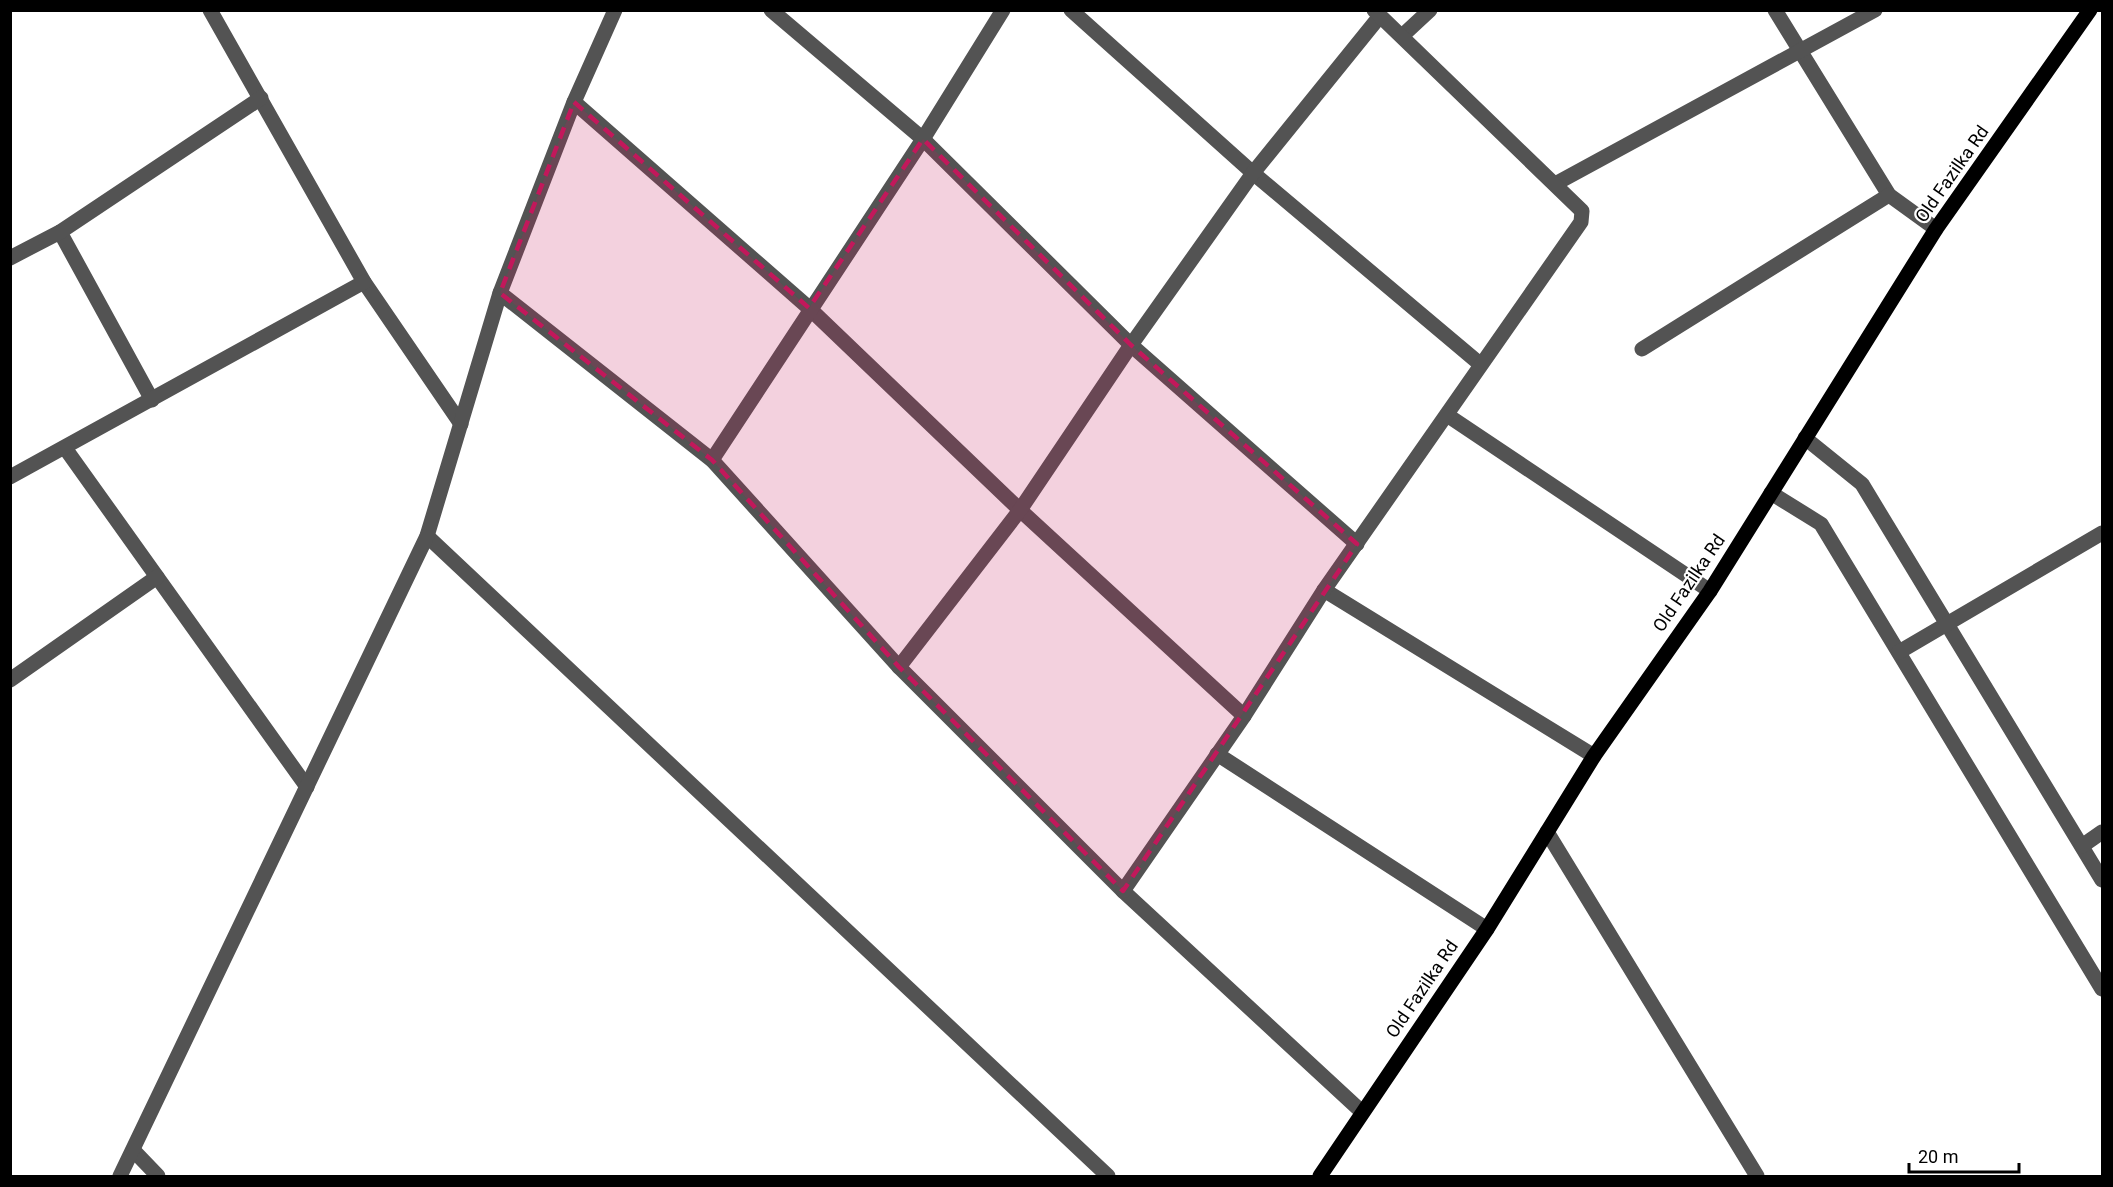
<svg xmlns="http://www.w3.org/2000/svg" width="2113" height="1187" viewBox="0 0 2113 1187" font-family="Roboto,sans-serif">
<rect width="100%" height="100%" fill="#fff"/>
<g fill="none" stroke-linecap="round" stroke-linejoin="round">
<!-- minor -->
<g stroke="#535353" stroke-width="15">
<polyline points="210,10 364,282 461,424"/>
<polyline points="771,10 923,139 1131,345 1357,544"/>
<polyline points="1071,10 1253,173 1480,364"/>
<polyline points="1775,10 1889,195 1936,229"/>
<polyline points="1402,36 1430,10"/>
<polyline points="574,102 809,308 1020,510 1244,716"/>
<polyline points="1555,184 1875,10"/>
<polyline points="60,232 152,400"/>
<polyline points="10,258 60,232 261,98"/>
<polyline points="500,293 712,460 899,667 1123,891 1362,1112"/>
<polyline points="1642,349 1889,195"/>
<polyline points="1447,415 1710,591"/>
<polyline points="1805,438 1862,484 2102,880"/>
<polyline points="65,448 307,787"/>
<polyline points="712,460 923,139 1003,10"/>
<polyline points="10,477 364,282"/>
<polyline points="1771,493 1821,524 2102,989"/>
<polyline points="427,536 1108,1176"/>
<polyline points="1324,590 1594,756"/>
<polyline points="1899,652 2102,533"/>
<polyline points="899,667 1020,510 1131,345 1253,173 1380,16"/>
<polyline points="10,680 157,577"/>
<polyline points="1217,754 1487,929"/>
<polyline points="1547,832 1757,1176"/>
<polyline points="2082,846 2102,832"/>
<polyline points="1123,891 1244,716 1324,590 1581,222 1582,211 1374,10"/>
<polyline points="133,1150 158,1176"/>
<polyline points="120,1176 427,536 500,293 574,102 615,10"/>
</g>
<!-- major -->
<polyline stroke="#000" stroke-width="15" points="1320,1176 1487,929 1594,756 1710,591 1936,229 2090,10"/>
</g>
<!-- marked area -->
<path fill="#c2185b" fill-opacity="0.2" stroke="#c2185b" stroke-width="4.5" stroke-dasharray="12 8" stroke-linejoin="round" d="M574 102 809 308 923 139 1131 345 1357 544 1123 891 899 667 712 460 500 293Z"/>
<g text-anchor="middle" stroke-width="4.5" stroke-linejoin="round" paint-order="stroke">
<!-- street labels -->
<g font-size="18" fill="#000" stroke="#fff">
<text transform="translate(1952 174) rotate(-55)" y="6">Old Fazilka Rd</text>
<text transform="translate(1689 583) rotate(-56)" y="6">Old Fazilka Rd</text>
<text transform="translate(1422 989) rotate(-56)" y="6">Old Fazilka Rd</text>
</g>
</g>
<!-- border -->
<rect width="2113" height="1187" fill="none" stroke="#000000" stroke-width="24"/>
<!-- scale -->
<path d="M1909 1163v9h110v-9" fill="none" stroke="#000000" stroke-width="3"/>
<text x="1918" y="1163" font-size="18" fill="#000000" stroke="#ffffff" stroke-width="4.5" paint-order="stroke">20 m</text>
</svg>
